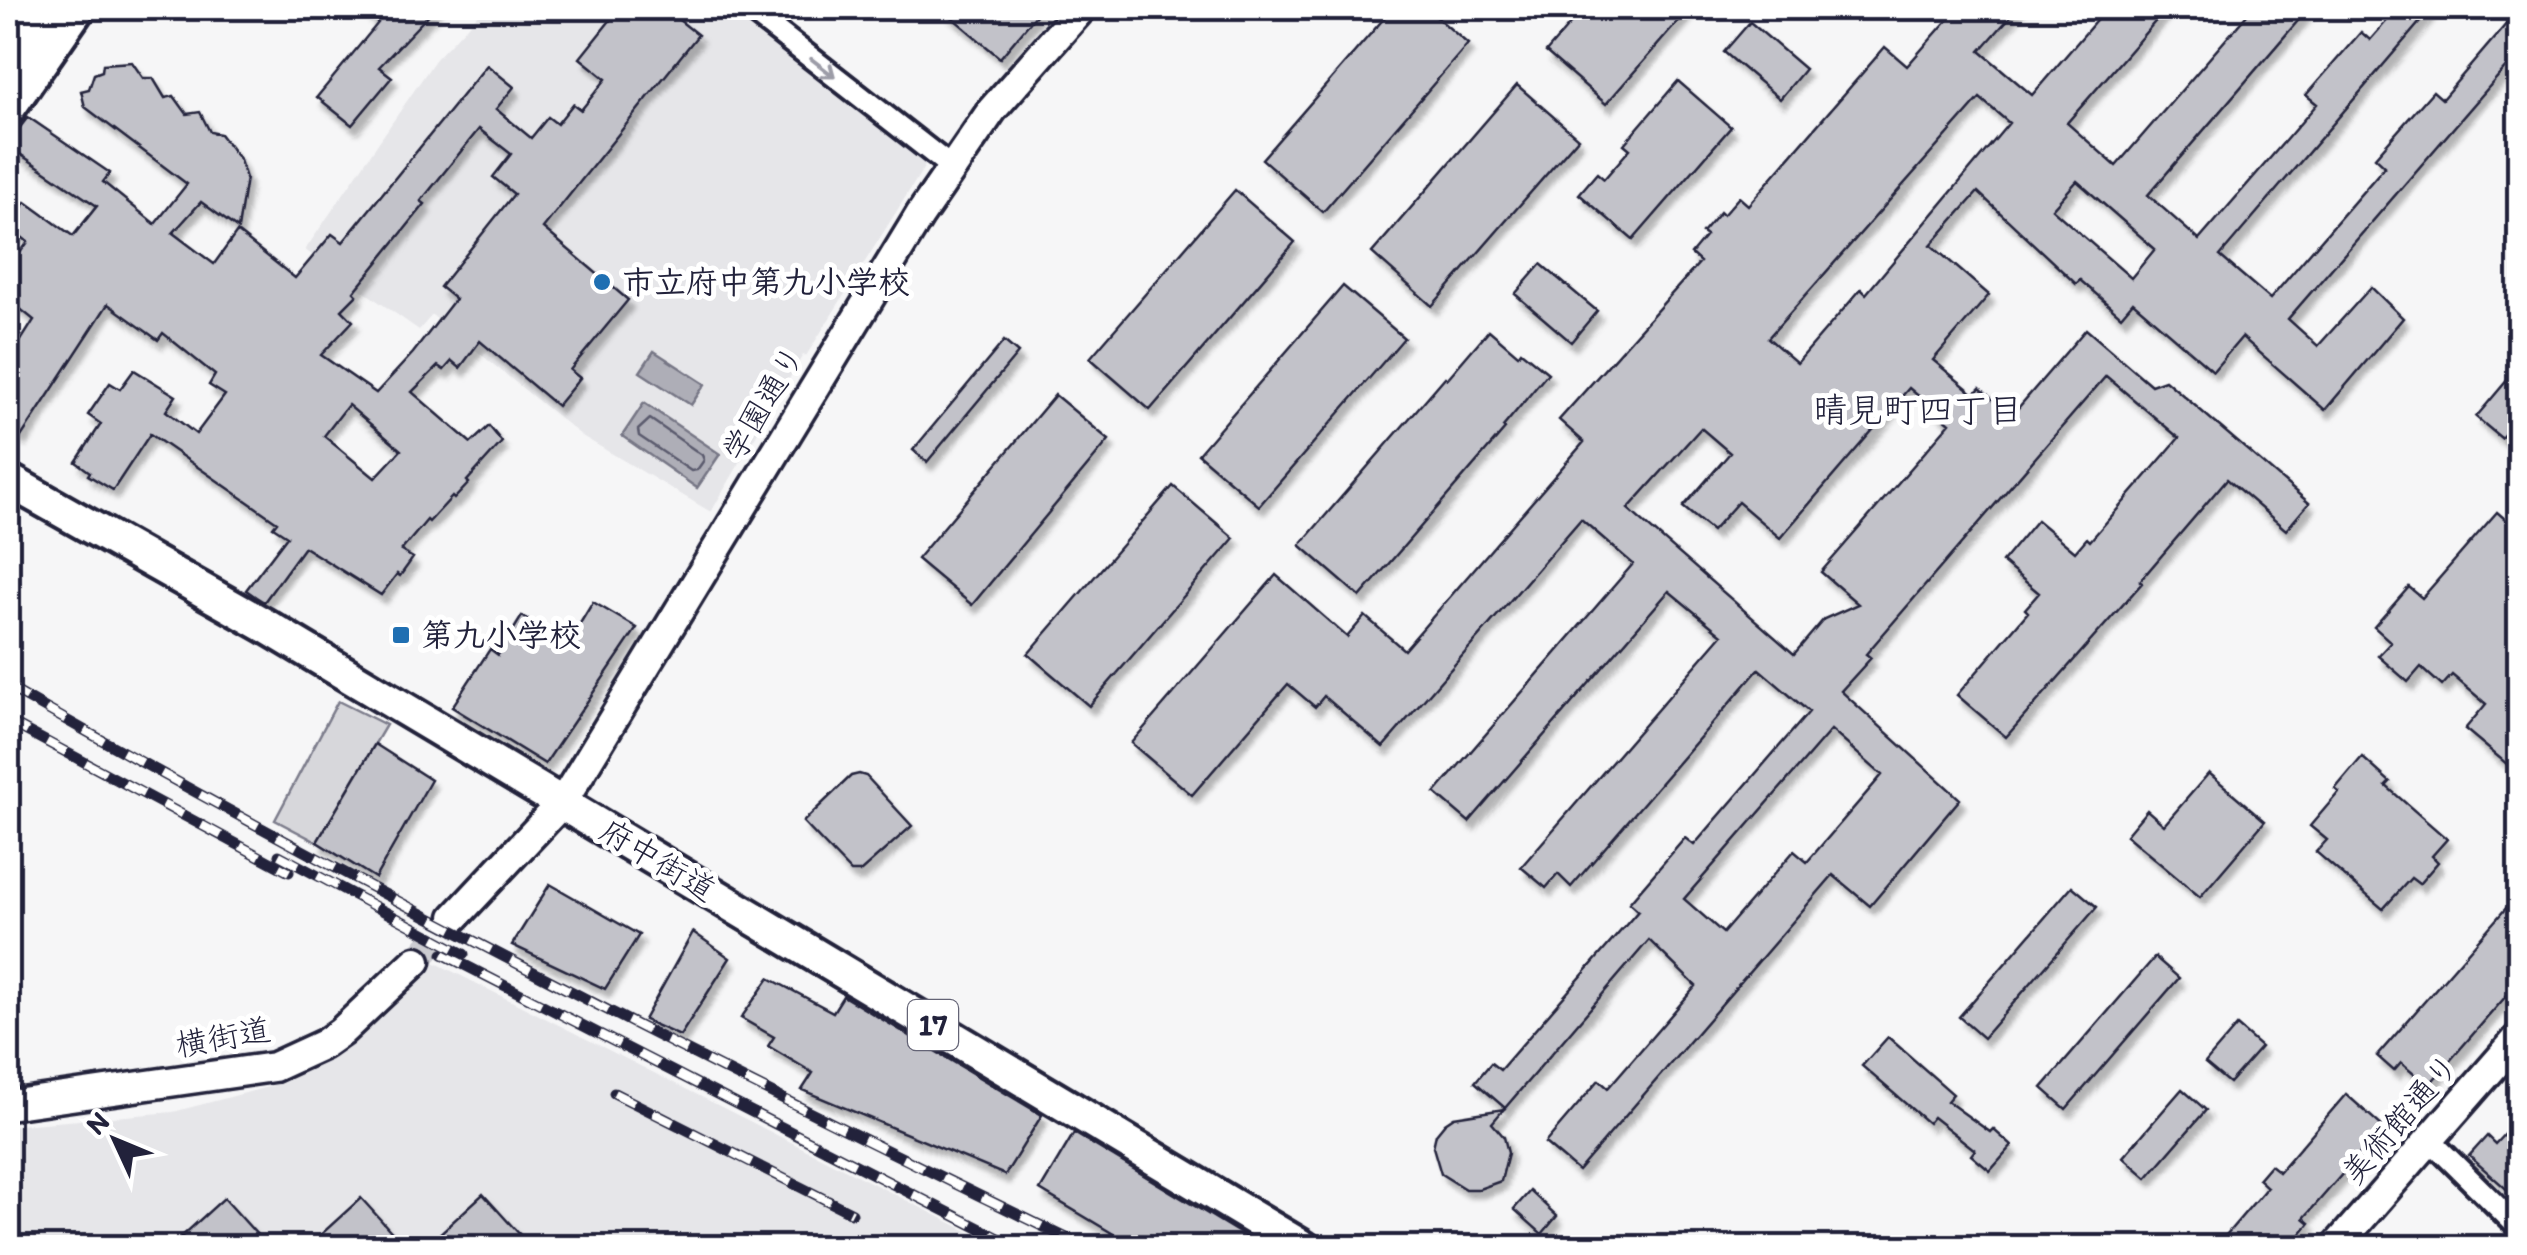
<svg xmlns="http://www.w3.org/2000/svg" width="2527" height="1255" viewBox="0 0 2527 1255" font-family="Itim,'Klee One',sans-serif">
<defs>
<filter id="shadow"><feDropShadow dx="5" dy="8" stdDeviation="2.5" flood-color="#0004"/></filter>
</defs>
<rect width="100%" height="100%" fill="#f6f6f7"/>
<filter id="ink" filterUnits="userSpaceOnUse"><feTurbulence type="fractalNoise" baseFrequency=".01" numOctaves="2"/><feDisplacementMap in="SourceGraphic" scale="20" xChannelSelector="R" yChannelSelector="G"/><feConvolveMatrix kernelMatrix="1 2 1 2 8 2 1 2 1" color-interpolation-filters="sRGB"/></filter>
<g filter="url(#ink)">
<!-- built -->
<g fill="#e6e6e9">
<polygon points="484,8 737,8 928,161 806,356 803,355 711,512 582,436 432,315 419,330 305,250 435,60"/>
<polygon points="430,960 999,1247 8,1248 8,1126 173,1112 283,1083 328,1059 359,1035"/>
</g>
<!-- green -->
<polygon fill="#d7d7db" stroke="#7c7c8b" stroke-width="2.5" points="338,701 386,725 317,842 275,820"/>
<!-- water -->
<g fill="#aeaeb7" stroke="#767685" stroke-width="2.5">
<polygon points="654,351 705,384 691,405 640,372"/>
<polygon points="644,403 720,454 697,488 622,436"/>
</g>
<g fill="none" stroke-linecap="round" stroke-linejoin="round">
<!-- shore -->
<polygon stroke="#5a5a6d" stroke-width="2.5" points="650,419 702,455 704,460 697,470 691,471 639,436 638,430"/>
</g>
<!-- building -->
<g fill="#c2c2c9" stroke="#22223b" stroke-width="2.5" fill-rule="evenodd" filter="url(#shadow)">
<polygon points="361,8 435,8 379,67 392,77 352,125 317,97 378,23"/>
<path d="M620 8H664L698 35 543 228 628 300 570 370 580 378 557 406 480 341 460 368 452 361 444 370 438 366 412 392 471 443 489 426 502 442 467 481 469 483 454 499 452 497 429 522 427 520 401 551 413 558 400 576 397 574 381 595 304 547 264 602 256 597 246 590 287 536 273 527 277 522 150 434 113 490 88 475 90 472 76 462 101 424 88 415 110 383 120 389 134 370 176 396 166 411 196 434 225 395 209 385 215 375 163 333 158 340 108 304 21 437 8 429V361L34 320 8 299V269L28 242 8 226 26 202 73 236 97 206 8 146V143L28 117 110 173 103 182 155 224 187 184 85 107 81 91 89 89 94 74 102 71 103 64 132 62 143 78H153L165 98 174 96 187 114 200 112 210 132 220 134 240 160 246 178 238 229 201 202 173 233 214 264 237 232 295 278 332 234 343 242 487 65 514 87 496 109 531 138 548 117 557 124 573 104 581 110 606 79 580 58ZM479 129 511 154 493 177 514 194 440 287 455 299 413 353 376 393 321 355 353 321 342 310 357 295 354 292 425 204 421 201ZM348 405 401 450 375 478 324 436Z"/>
<polygon points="941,8 1042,8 1000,58"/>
<polygon points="1393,8 1426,8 1468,44 1323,212 1262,159"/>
<polygon points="1584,8 1690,8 1606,104 1546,52"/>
<path d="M1958 8H2018L1980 51 2032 95 2107 8H2167L2067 123 2116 166 2253 8H2309L2148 195 2199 240 2317 104 2306 95 2361 32 2370 40 2398 8H2432L2220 256 2270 299 2385 166 2375 157 2433 91 2442 99 2520 8V51L2288 319 2318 346 2371 287 2403 318 2325 410 2242 337 2213 371 2133 302 2121 316 2080 280 2076 284 1978 192 1931 245 1989 295 1933 360 1974 394 1980 388 2012 415 2086 329 2151 385 2165 380 2309 503 2286 530 2227 479 2140 581 2142 583 2006 737 1957 695 2028 612 2025 609 2039 593 2002 562 2037 520 2075 552 2087 538 2090 541 2179 438 2106 376 1866 654 1871 658 1841 691 1960 799 1870 906 1833 875 1578 1171 1545 1143 1599 1080 1608 1088 1696 986 1649 940 1505 1108 1475 1082 1491 1063 1500 1070 1638 911 1629 903 1685 838 1694 845 1809 712 1759 669 1571 887 1558 874 1546 888 1521 867 1722 635 1669 591 1469 822 1435 793 1633 564 1581 519 1383 747 1324 696 1315 707 1288 684 1192 795 1131 743 1276 575 1347 637 1365 616 1404 650 1584 442 1559 420 1700 262 1691 254 1706 236 1702 233 1720 212 1723 215 1739 197 1748 205 1885 47 1907 66ZM1980 98 2009 123 1866 294 1861 289 1797 363 1768 338ZM2077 181 2155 249 2131 278 2052 209ZM1909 388 1950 423 1821 572 1858 604 1824 619 1794 654 1628 509 1701 428 1730 453 1683 507 1712 531 1738 502 1780 538ZM1831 730 1882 775 1807 862 1794 851 1723 933 1684 899Z"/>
<polygon points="1750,22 1805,69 1780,99 1724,52"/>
<polygon points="1678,81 1731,127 1633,240 1579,194 1597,173 1604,179 1630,149 1624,144"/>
<polygon points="1517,85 1578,138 1432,306 1372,253"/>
<polygon points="1235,190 1295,242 1150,410 1090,358"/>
<polygon points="1541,264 1597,311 1571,342 1515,294"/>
<polygon points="1343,286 1404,338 1259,506 1198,454"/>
<polygon points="1489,330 1518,355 1521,351 1548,373 1503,427 1505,429 1360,597 1300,545 1445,377 1447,379"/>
<polygon points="1004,341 1018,353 927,462 913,450"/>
<polygon points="2520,365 2520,416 2501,438 2476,417"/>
<polygon points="1055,395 1109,440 972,605 917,559"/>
<polygon points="1173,486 1234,538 1089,706 1028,654"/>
<polygon points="2497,512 2520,532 2520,775 2465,729 2486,704 2452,675 2442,686 2421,667 2408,682 2378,656 2391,642 2374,627 2409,587 2422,598"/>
<polygon points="593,602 637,628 545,764 452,707 490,649 498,655 522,616 567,645"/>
<polygon points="375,744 431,780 375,878 317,842"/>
<polygon points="2362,757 2390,782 2386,786 2447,839 2432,856 2438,862 2419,884 2411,878 2383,909 2316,852 2327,840 2310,826 2339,792 2335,789"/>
<polygon points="2209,773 2265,821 2200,897 2126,835 2147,810 2164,825"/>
<polygon points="859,774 866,776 912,826 860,872 851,872 803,822 851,776"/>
<polygon points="550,884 639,935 605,989 512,945"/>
<polygon points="2072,886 2097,907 1983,1038 1959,1017"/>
<polygon points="2520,892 2520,980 2428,1086 2401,1063 2394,1071 2377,1056"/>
<polygon points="693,932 730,958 680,1036 644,1020"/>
<polygon points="2155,957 2179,978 2066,1109 2042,1088"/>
<polygon points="769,978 833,1012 843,996 1042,1115 1005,1175 802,1090 813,1073 768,1046 774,1037 741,1018"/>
<polygon points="2237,1026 2261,1047 2229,1083 2205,1063"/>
<polygon points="1888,1037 1953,1094 1947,1101 1990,1132 1993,1129 2012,1146 1990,1171 1971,1155 1975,1150 1933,1117 1928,1123 1862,1066"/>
<polygon points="2182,1089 2206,1110 2147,1178 2123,1157"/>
<polygon points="2346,1094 2383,1127 2304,1218 2310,1223 2289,1248 2215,1248 2267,1187 2258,1179 2270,1165 2279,1172"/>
<polygon points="1504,1109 1492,1123 1504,1137 1508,1153 1501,1181 1479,1189 1465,1189 1441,1174 1433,1147 1436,1134 1445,1123 1454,1117"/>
<polygon points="2520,1117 2520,1201 2469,1156 2487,1136 2495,1144"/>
<polygon points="1074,1133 1264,1248 1137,1248 1040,1190"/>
<polygon points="1530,1191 1557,1216 1542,1234 1514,1209"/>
<polygon points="483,1194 532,1248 424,1248"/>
<polygon points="224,1198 269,1248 169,1248"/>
<polygon points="361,1198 406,1248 306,1248"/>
</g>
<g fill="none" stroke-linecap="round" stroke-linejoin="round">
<!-- tertiary-tunnel -->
<polyline stroke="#ccccd1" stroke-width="28" stroke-dasharray="28 14" stroke-linecap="butt" points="416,961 455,917"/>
<!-- minor casing -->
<g stroke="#22223b" stroke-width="28">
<g id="minor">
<polyline points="747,8 951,167"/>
<polyline points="2429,1139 2520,1229"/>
</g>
</g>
<!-- tertiary casing -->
<g stroke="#22223b" stroke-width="35">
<g id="tertiary">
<polyline points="455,917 562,803 920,215 992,110 1082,8"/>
<polyline points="8,1105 274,1067 324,1044 341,1032 416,961"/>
<polyline points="2335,1248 2520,1036"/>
</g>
</g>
<!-- primary casing -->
<g stroke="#22223b" stroke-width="40">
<g id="primary">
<polyline points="8,58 43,8"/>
<polyline points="8,109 78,8"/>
<polyline points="8,480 266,626 1304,1248"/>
</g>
</g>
<!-- minor -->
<use href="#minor" stroke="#fff" stroke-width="20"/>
<!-- tertiary -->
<use href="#tertiary" stroke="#fff" stroke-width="28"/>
<!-- primary -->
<use href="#primary" stroke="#fff" stroke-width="32"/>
<!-- rail casing -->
<g stroke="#22223b" stroke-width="11">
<g id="rail">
<path d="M8 687C360 888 721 1071 1087 1248"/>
<polyline points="8,721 289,872"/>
<polyline points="279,855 464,954"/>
<polyline points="443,954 1018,1248"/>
<polyline points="614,1093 852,1213"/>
</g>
</g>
<!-- rail -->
<use href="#rail" stroke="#fff" stroke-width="8" stroke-dasharray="22" stroke-linecap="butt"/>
</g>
<!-- one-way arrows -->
<defs><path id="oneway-shaft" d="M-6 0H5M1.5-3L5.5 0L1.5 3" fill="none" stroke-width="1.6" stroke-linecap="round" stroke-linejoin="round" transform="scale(2.5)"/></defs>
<use stroke="#9c9ca7" href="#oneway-shaft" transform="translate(823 68) rotate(38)"/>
</g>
<!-- markers -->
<g fill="#1f6fb2" stroke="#fff" stroke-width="4">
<circle cx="602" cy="282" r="10"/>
<rect x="391" y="625" width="20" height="20" rx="5"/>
</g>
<g text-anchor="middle" stroke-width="10" stroke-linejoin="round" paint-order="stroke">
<!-- shield labels -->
<rect fill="#fff" stroke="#646476" stroke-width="2.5" x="908" y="1000" width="50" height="50" rx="8"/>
<g font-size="30" font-weight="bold" fill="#22223b">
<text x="933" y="1035">17</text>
</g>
<!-- poi labels -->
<g font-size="32" font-weight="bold" fill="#22223b" stroke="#fff" text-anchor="start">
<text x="622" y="293">市立府中第九小学校</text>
<text x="421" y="646">第九小学校</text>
</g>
<!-- street labels -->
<g font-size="32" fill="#22223b" stroke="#fff">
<text transform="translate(763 403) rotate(-59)" y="11">学園通り</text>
<text transform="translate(658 860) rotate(31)" y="11">府中街道</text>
<text transform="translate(223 1037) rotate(-10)" y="11">横街道</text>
<text transform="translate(2400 1119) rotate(-49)" y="11">美術館通り</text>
</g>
<!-- neighbourhood labels -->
<g font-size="35" fill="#22223b" stroke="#fff">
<text x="1918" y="422">晴見町四丁目</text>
</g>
</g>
<!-- margin -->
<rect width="2527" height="1255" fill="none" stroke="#fff" stroke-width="40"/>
<rect x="20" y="20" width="2487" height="1215" fill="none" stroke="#22223b" stroke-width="4" filter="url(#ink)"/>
<!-- north arrow -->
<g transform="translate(115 1140) rotate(314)" stroke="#ffffff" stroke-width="8" paint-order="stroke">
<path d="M0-8L18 38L0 25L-18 38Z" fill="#22223b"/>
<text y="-15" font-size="28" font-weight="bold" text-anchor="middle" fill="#22223b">N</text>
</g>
</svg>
